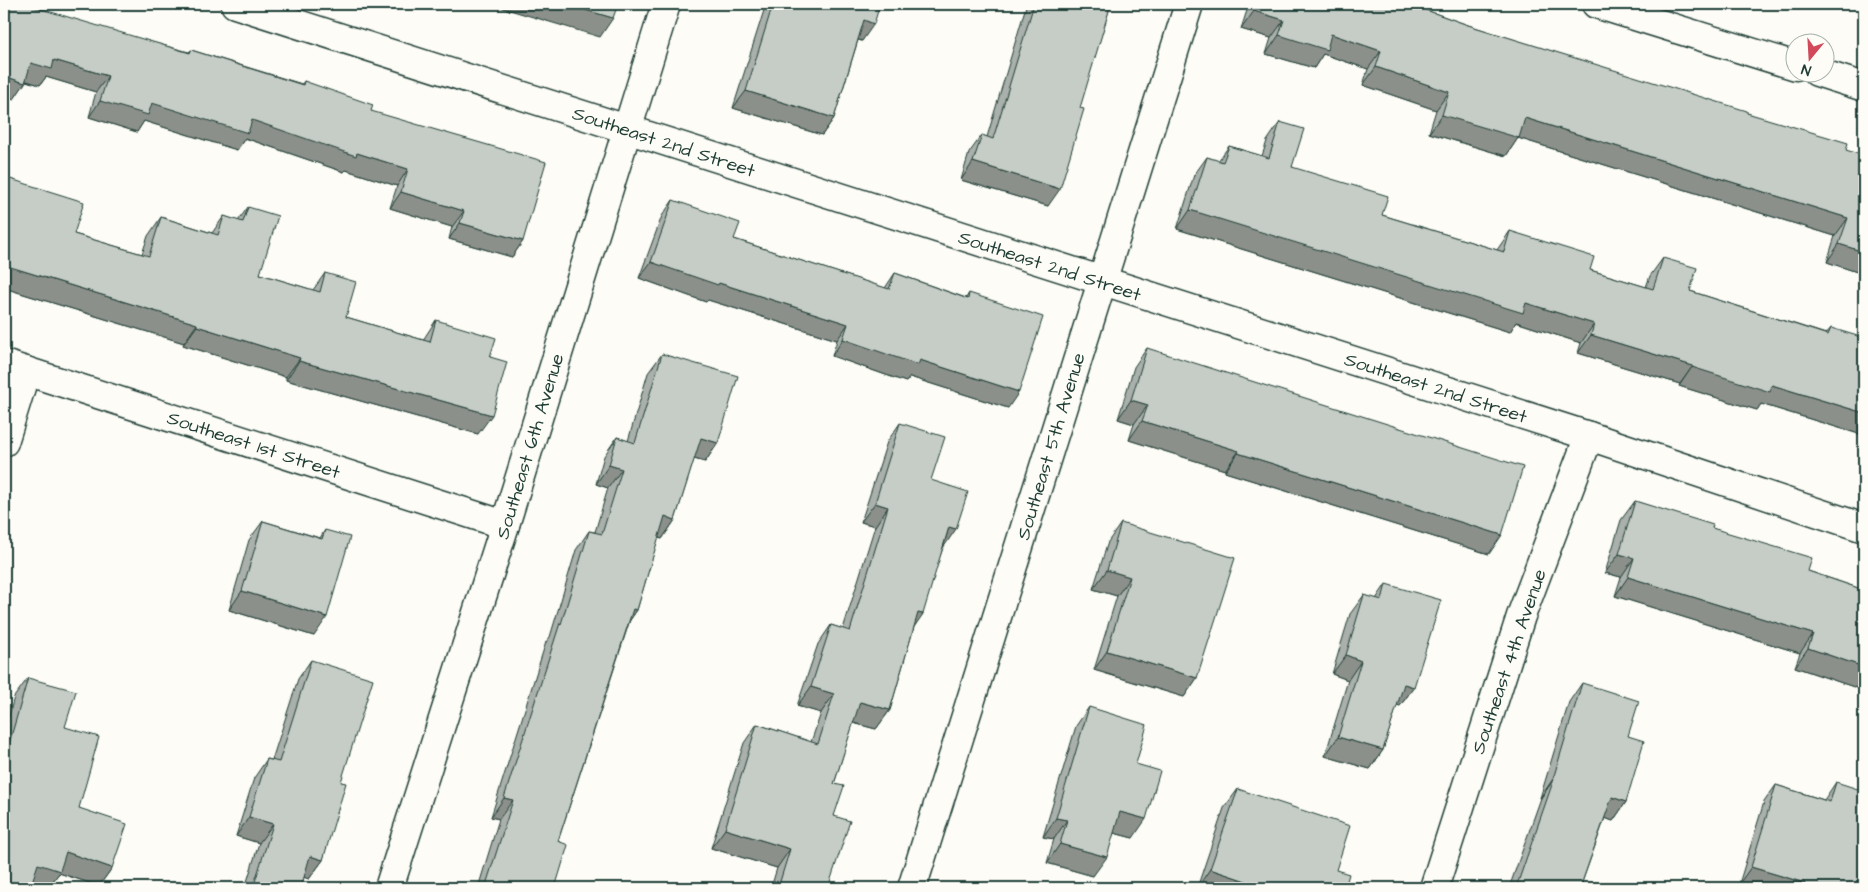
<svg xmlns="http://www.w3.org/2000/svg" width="1868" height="892" viewBox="0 0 1868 892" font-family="'Architects Daughter',sans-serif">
<rect width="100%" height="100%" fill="#fdfcf7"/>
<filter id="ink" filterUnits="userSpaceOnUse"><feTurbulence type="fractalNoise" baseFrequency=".02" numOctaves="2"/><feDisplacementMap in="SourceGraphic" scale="10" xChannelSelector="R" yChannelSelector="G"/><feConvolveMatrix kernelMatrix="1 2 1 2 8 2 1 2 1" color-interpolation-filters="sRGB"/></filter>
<g filter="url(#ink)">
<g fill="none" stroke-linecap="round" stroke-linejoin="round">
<!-- minor casing -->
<g stroke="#1f3d34" stroke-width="31">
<g id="minor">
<polyline points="235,4 1589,436 1864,528"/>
<polyline points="1596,4 1796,66"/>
<polyline points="1817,72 1864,87"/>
<polyline points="4,364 505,525"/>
<polyline points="4,442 26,371"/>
<polyline points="389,888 505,525 666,4"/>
<polyline points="912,888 1189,4"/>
<polyline points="1434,888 1521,616 1589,436"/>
</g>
</g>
<!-- minor -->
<use href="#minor" stroke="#fdfcf7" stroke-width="28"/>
</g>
<!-- wall -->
<g fill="#aab0ab" stroke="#1f3d34">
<polygon points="4,4 189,52 191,50 302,84 304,81 371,111 523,241 512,257 449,239 452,227 390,208 397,186 346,170 344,172 245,138 237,150 144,121 137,132 89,117 96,92 46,77 40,85 26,81 14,99"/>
<polygon points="766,4 880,4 862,41 858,40 834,118 822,135 733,108"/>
<polygon points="1028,4 1111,4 1048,206 961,180 969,153 982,135 987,137 1026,6"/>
<polygon points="1249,4 1409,4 1468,25 1747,113 1846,150 1863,274 1827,262 1835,236 1518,138 1506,156 1429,133 1436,110 1363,85 1368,69 1323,54 1314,68 1266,54 1271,38 1241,29"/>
<polygon points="1280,122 1292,167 1382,215 1497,250 1510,231 1590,270 1646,287 1650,276 1663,258 1690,291 1826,334 1831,328 1864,427 1859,434 1761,404 1757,410 1679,386 1680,384 1578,353 1581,343 1516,322 1510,332 1177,229 1194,175 1207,157 1218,161 1229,146 1262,156 1267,141"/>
<polygon points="4,177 74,234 142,254 148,236 161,217 212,233 224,216 238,221 248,207 260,274 313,290 325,273 346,317 423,340 436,320 490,357 478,434 286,380 286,377 183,345 184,343 4,288"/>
<polygon points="673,200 734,239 885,288 895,273 966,298 969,293 1008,408 910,377 906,382 832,356 837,340 708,300 706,302 639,278 662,216"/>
<polygon points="1147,348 1489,554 1225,472 1225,470 1129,440 1134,424 1118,419 1134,367"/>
<polygon points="662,354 718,443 705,462 694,459 675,520 662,539 658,538 637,610 630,620 558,841 555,888 478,888 499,819 491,817 546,642 550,637 576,550 589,531 595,532 608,488 596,484 604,456 617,437 628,441 648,373"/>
<polygon points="900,423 931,480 943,548 914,627 890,710 876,729 853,723 834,784 834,816 828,888 771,888 777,868 711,848 744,743 757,724 811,742 821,713 797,706 818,644 831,625 843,629 875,526 861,522 887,442"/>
<polygon points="1635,501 1712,528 1808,571 1864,590 1864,679 1857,688 1795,667 1800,653 1615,596 1621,577 1605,573 1621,520"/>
<polygon points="263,521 320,538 325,530 314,636 229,610 249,540"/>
<polygon points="1121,523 1197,678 1184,697 1094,670 1117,596 1093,589 1108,542"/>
<polygon points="1386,584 1414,687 1400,706 1397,705 1383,750 1370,769 1325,756 1348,680 1332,674 1350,614 1364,595 1376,599"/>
<polygon points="311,660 341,782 323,860 309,879 304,877 301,888 245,888 259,843 236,836 254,778 267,759 272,760 298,679"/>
<polygon points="28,678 65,727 79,808 112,868 99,886 59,873 48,888 41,888 31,885 4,888 4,734 14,697"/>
<polygon points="1582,683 1628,736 1626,802 1613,821 1605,818 1580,888 1509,888 1541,798 1540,798 1569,702"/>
<polygon points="1089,707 1136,764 1133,838 1114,833 1093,876 1047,863 1054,839 1043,837 1076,726"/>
<polygon points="1836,782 1864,888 1753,888 1739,884 1764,802 1776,785 1824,800"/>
<polygon points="1238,789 1336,870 1345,888 1197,888 1224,808"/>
</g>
<!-- shaded-wall -->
<g fill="#8b908b" stroke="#1f3d34">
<polygon points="494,4 565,4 613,18 600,37 493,5"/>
<polygon points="1827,4 1838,4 1836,6"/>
<polygon points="1254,11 1284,20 1271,38 1241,29"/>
<polygon points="864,20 874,24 862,41 852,38"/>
<polygon points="1331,34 1381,51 1368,69 1323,54 1314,68 1266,54 1279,35"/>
<polygon points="54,60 108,76 96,92 46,77 40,85 20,79 31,63"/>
<polygon points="1376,67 1449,92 1436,110 1363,85"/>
<polygon points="4,76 25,83 14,99 4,96"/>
<polygon points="746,91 834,118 822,135 733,108"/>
<polygon points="100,101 152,103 252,120 408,169 397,186 346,170 344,172 245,138 237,150 144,121 137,132 89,117"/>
<polygon points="1442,115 1525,118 1848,218 1835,236 1518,138 1506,156 1429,133"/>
<polygon points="973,162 1060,189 1048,206 961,180"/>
<polygon points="401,192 464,211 452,227 390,208"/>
<polygon points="1190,210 1526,303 1594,324 1581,343 1516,322 1510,332 1177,229"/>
<polygon points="460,223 523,241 512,257 449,239"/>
<polygon points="1839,244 1864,252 1864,273 1863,274 1827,262"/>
<polygon points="651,262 719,283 848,324 837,340 708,300 706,302 639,278"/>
<polygon points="4,265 197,324 184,343 4,288"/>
<polygon points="197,326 300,358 286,377 183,345"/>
<polygon points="1591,335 1693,366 1680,384 1578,353"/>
<polygon points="843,339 920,360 1019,392 1008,408 910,377 906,382 832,356"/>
<polygon points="299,361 492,415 478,434 286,380"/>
<polygon points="1692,367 1772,385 1864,413 1864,427 1859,434 1761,404 1757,410 1679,386"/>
<polygon points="1131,400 1148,405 1134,424 1118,419"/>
<polygon points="1142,421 1239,451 1225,470 1129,440"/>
<polygon points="701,438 718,443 705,462 687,457"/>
<polygon points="1238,453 1502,535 1489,554 1225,472"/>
<polygon points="609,465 622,469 608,488 596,484"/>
<polygon points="875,503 888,507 875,526 861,522"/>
<polygon points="665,516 675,520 662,539 651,535"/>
<polygon points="949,527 956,529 943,548"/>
<polygon points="1619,554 1634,558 1621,577 1605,573"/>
<polygon points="1107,570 1130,577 1117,596 1093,589"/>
<polygon points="1628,577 1813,634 1800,653 1615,596"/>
<polygon points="242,591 327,617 314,636 229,610"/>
<polygon points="633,609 637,610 624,629"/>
<polygon points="918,613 923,614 910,633"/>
<polygon points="1808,648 1864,667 1864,679 1857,688 1795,667"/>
<polygon points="1107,651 1197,678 1184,697 1094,670"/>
<polygon points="1346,655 1361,661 1348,680 1332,674"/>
<polygon points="1404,684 1414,687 1400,706 1391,703"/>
<polygon points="811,687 834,694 821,713 797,706"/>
<polygon points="860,702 890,710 876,729 846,721"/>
<polygon points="1338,737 1383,750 1370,769 1325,756"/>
<polygon points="1553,779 1554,779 1541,798 1540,798"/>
<polygon points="1612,797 1626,802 1613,821 1599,816"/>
<polygon points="504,798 513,800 499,819 491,817"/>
<polygon points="1120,812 1146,819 1133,838 1106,831"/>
<polygon points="249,817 273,824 259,843 236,836"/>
<polygon points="1056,818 1067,820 1054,839 1043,837"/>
<polygon points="725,829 790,849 777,868 711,848"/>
<polygon points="1060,844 1107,857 1093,876 1047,863"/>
<polygon points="66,852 112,868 99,886 59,873 48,888 41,888 25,883 38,864"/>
<polygon points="310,856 323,860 309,879 297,875"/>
<polygon points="1751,867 1805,883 1801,888 1753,888 1739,884"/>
<polygon points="1210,869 1252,883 1248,888 1197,888"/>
</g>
<!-- building -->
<g fill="#c6cdc7" stroke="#1f3d34">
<polygon points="4,4 24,4 190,53 191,50 303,85 304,81 373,105 371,111 546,162 523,241 460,223 464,211 401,192 408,169 357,153 356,156 252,120 248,133 152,103 148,115 100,101 108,76 54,60 52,69 31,63 25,83 4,76"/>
<polygon points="565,4 618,4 613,18"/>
<polygon points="773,4 880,4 874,24 864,20 834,118 746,91"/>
<polygon points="1034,4 1111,4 1080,108 1084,109 1060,189 973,162 982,135 993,139"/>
<polygon points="1256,4 1409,4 1468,25 1747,111 1747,113 1848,143 1846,150 1864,156 1864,252 1839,244 1848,218 1525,118 1519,138 1442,115 1449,92 1376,67 1381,51 1331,34 1327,50 1279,35 1284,20 1254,11"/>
<polygon points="1280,122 1304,129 1292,167 1388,196 1382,215 1504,252 1510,231 1594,257 1590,270 1653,289 1663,258 1697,268 1690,291 1828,335 1831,328 1864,338 1864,413 1772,385 1770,392 1692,367 1693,366 1591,335 1594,324 1526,303 1523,313 1190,210 1207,157 1223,162 1229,146 1269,158"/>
<polygon points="4,177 84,202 74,234 149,256 161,217 218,235 224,216 243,222 248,207 278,216 260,274 320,292 325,273 356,282 346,317 430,342 436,320 496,338 490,357 507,362 492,415 299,361 300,358 197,326 197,324 4,265"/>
<polygon points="673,200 740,223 734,239 889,289 895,273 968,299 969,293 1043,317 1019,392 920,360 918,365 843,339 848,324 719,283 718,285 651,262"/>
<polygon points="1147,348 1523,467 1502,535 1238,453 1239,451 1142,421 1148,405 1131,400"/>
<polygon points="662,354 738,376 718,443 701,438 675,520 665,516 637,610 633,609 558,841 568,845 555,888 485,888 513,800 504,798 560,623 561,624 589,531 602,534 622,469 609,465 617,437 635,443"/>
<polygon points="900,423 945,437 931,480 968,492 956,529 949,527 923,614 918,613 890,710 860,702 834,784 844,786 834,816 850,821 828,888 778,888 790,849 725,829 757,724 818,744 834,694 811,687 831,625 850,631 888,507 875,503"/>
<polygon points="1635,501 1713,525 1712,528 1812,558 1808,571 1864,590 1864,667 1808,648 1813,634 1628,577 1634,558 1619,554"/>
<polygon points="263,521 322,539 325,530 350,537 327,617 242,591"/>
<polygon points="1121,523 1235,558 1197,678 1107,651 1130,577 1107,570"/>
<polygon points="1386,584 1441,600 1414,687 1404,684 1383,750 1338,737 1361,661 1346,655 1364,595 1382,600"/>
<polygon points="311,660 373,679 341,782 346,783 323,860 310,856 301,888 253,888 273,824 249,817 267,759 279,762"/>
<polygon points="28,678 76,691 65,727 99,737 79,808 127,824 112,868 66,852 60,871 38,864 30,888 4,888 4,761"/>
<polygon points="1582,683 1639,701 1628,736 1644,741 1626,802 1612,797 1580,888 1516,888 1554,779 1553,779"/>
<polygon points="1089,707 1147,725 1136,764 1160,771 1146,819 1120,812 1107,857 1060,844 1067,820 1056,818"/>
<polygon points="1836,782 1864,791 1864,888 1803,888 1805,883 1751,867 1776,785 1830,802"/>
<polygon points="1238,789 1350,826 1336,870 1349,874 1345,888 1250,888 1252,883 1210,869"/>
</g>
</g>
<g text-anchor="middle" stroke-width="4" stroke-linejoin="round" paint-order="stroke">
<!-- street labels -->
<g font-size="19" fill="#1f3d34" stroke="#fdfcf7">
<text transform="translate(664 141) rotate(18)" y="7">Southeast 2nd Street</text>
<text transform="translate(1050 265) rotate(18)" y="7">Southeast 2nd Street</text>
<text transform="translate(1436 387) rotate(18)" y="7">Southeast 2nd Street</text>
<text transform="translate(254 444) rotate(18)" y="7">Southeast 1st Street</text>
<text transform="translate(529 446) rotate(-73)" y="7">Southeast 6th Avenue</text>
<text transform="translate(1050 446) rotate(-73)" y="7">Southeast 5th Avenue</text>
<text transform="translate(1508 661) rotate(-71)" y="7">Southeast 4th Avenue</text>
</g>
</g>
<!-- margin -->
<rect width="1868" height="892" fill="none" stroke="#fdfcf7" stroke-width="20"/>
<rect x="10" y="10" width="1848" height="872" fill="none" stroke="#1f3d34" stroke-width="2" filter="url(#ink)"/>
<!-- north arrow -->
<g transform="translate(1810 58) rotate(198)"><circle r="24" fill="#fdfcf7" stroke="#a4b0a9"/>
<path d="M0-4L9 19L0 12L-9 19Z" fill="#d1495b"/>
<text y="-8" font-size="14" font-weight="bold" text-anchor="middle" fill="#1f3d34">N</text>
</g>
</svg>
